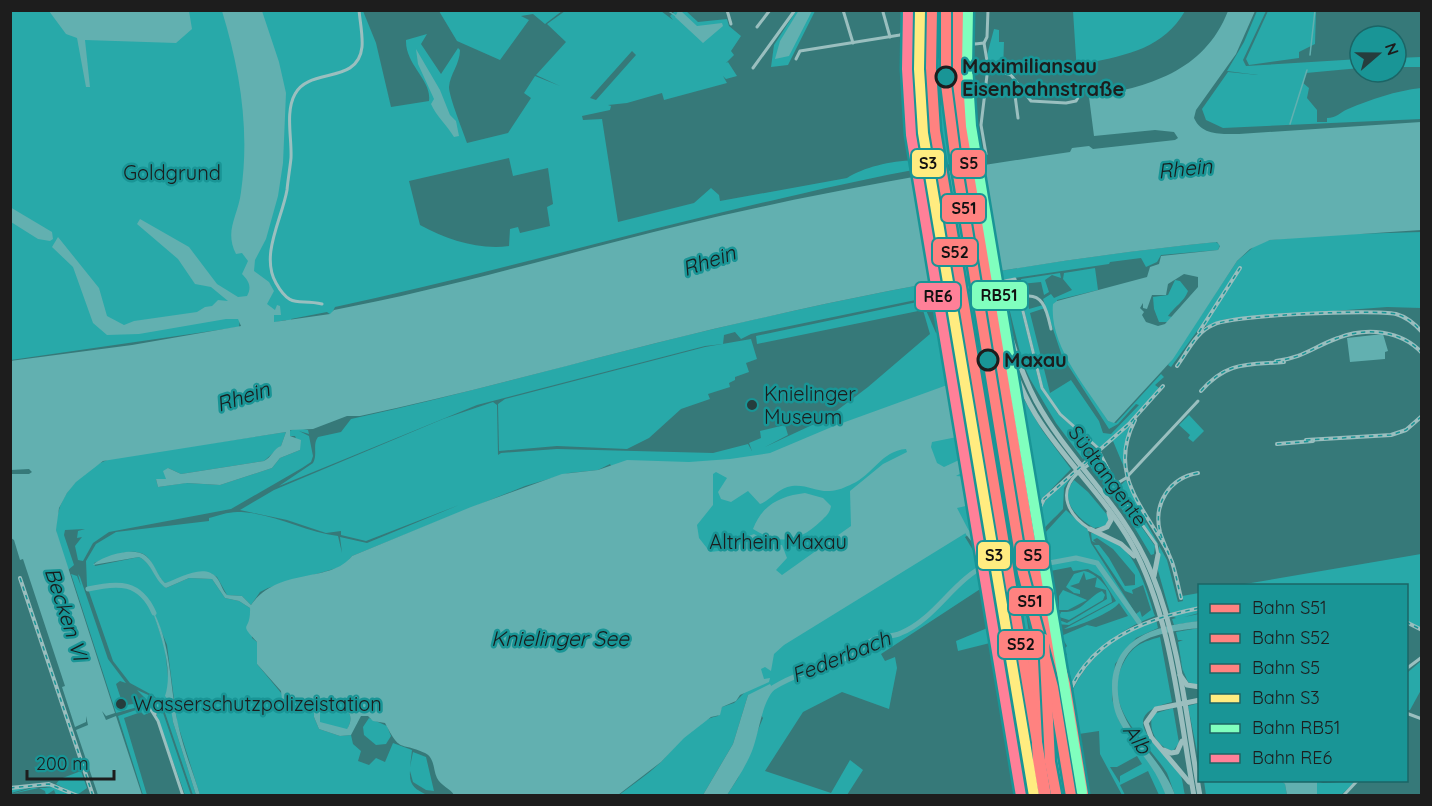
<svg xmlns="http://www.w3.org/2000/svg" width="1432" height="806" viewBox="0 0 1432 806" font-family="Quicksand,sans-serif">
<rect width="100%" height="100%" fill="#367979"/>
<!-- green -->
<g fill="#28a9a9" fill-rule="evenodd">
<path d="M11 11H363L376 43 391 107 429 101C432 80 405 65 406 40L427 34 421 44 441 74 458 48 460 50C460 64 450 74 449 87 449 97 463 131 467 143L508 133 531 98 524 93 535 76 560 86 536 75 566 42 547 24 565 11H661L673 20 670 16 675 11H686L698 22 727 19 729 26 741 36 731 51 734 55 726 63 728 62 737 76 726 79 723 76 727 83 664 100 662 93 627 103 608 105 611 106 610 110 582 116 583 120 602 119 618 222 694 203 711 188 719 195 720 201 847 178C867 165 906 157 930 162L927 122 943 102 951 164C896 172 838 185 783 198 632 232 485 275 335 307L331 315 327 312 291 319 292 322 287 323 286 320 271 323 240 320 239 327 11 360ZM632 51 636 55 596 100 590 98ZM509 158 513 176 548 168 553 204 547 207 550 226 520 233 518 227 510 229 509 246C479 250 447 240 420 225L409 181Z"/>
<polygon points="439,11 562,11 545,24 533,14 521,16 529,20 500,60 457,41"/>
<polygon points="796,11 815,11 788,65 771,67 774,45"/>
<path d="M1073 11V10L1185 11C1164 48 1127 55 1088 63L1089 69 1077 73Z"/>
<path d="M1257 11H1266L1243 60 1246 66 1360 59V68L1306 73 1303 83 1309 88 1307 98 1317 110V122H1327V118C1337 118 1340 112 1348 109 1372 99 1395 91 1421 88V119L1223 128 1206 120 1202 109 1228 72 1258 75 1227 71 1244 42Z"/>
<polygon points="1268,11 1316,11 1315,44 1299,52 1299,58 1249,65 1246,59"/>
<polygon points="994,29 999,30 999,42 1004,42 1003,71 991,67 987,55"/>
<polygon points="930,44 934,44 939,60 943,96 939,98 931,95 929,79 934,70"/>
<polygon points="1421,57 1421,67 1396,67 1396,58"/>
<polygon points="954,101 960,105 967,151 958,136"/>
<polygon points="1421,232 1421,308 1387,307 1226,319 1207,326 1203,323 1171,367 1168,365 1237,261 1257,244 1270,240 1321,235"/>
<path d="M1216 242 1220 245 1218 250 1161 255 1157 262 1146 267 1141 258 1110 262 1109 264 980 283 935 296 751 334 741 339 735 332 724 335 723 344 705 346 477 405 279 486 313 463C318 454 312 445 318 437L341 432 351 419C483 390 612 352 743 322 899 286 1057 258 1216 242Z"/>
<polygon points="1095,268 1098,290 1057,300 1058,334 1062,346 1108,421 1116,423 1161,374 1164,377 1155,385 1159,388 1140,412 1099,449 1059,412 1043,387 1022,301 1026,296 1029,309 1043,305 1045,308 1030,313 1050,393 1071,380 1099,421 1103,433 1111,434 1139,405 1136,404 1118,424 1109,429 1062,356 1043,299 1051,294 1054,298 1072,290 1063,279 1064,273"/>
<polygon points="1060,273 1061,278 1052,275 1045,280 1049,292 1044,295 1041,282 1021,284 1022,294 1021,279"/>
<path d="M1175 280 1180 281 1188 291C1184 302 1175 306 1168 316L1172 317 1168 322H1159L1154 309 1153 297 1168 295Z"/>
<polygon points="1012,281 1015,285 1040,386 1058,414 1091,443 1083,459 1056,423 1030,379 1022,361 1003,283"/>
<polygon points="988,285 997,334 1015,385 1010,386 1005,367 992,366 978,287"/>
<path d="M971 291 979 340 969 311 966 312 970 321 966 324 972 341 957 327 981 369H986L1019 567 1000 563 994 559 975 531 965 537 979 560 997 578 881 654 885 661 895 657 897 668 889 709 842 692 803 712 765 771 831 793 850 760 863 770 847 795H727L738 778 763 718 748 695 733 744 703 795H619C632 785 647 775 660 763 676 747 694 720 718 716L722 707 734 703 744 693 610 464 598 470 569 473 525 486 352 556 344 566 268 588 260 592 251 605 242 596 227 595 217 577 210 573 165 583C158 577 155 567 149 559 137 543 108 558 94 563L95 566 139 557C152 563 155 579 166 588L189 578 212 579 225 598 239 601 250 608 252 638 257 642V664L282 694 301 704 314 703V717L319 729 340 736 351 735 353 744 361 751 358 761 369 765 376 758 385 762 393 743 412 750 410 767 413 752 426 757 434 791 426 790 413 782 410 771C409 786 415 789 427 795H200L177 722 167 645 153 611 165 649 173 722 196 795H193L162 704 154 696 130 683 113 661 87 586 86 561 96 544 116 532 209 521V518C217 516 228 512 237 512 272 512 304 532 338 536L342 553 340 537 367 543 459 505 366 541 341 535V531L326 533 287 520 240 510 274 490 443 419 493 402 497 405 498 455 501 453 557 449 713 453 748 444 752 451 749 443 761 438 760 431 785 425 788 435 765 447 827 418 868 387 930 334 923 310 757 344 756 336 922 301 936 333 944 327 958 323 954 295Z"/>
<polygon points="751,339 757,359 746,363 749,372 735,377 735,380 729,383 730,387 708,394 710,399 681,409 649,438 627,449 557,446 499,451 498,404 505,399 705,347"/>
<polygon points="1016,386 1042,430 1071,469 1033,508 1027,511 1020,508 1017,501 1004,419 1009,389"/>
<polygon points="1001,391 1004,398 1004,426 1016,505 1023,513 1035,511 1026,532 1023,566 996,393"/>
<polygon points="1189,415 1204,431 1193,442 1188,438 1190,435 1179,425"/>
<polygon points="1133,423 1125,448 1126,472 1113,441 1100,450"/>
<path d="M298 428 308 430 309 434 299 431 309 436 313 456 311 462 302 468 231 509 109 532 93 543 83 561 78 560 75 546 82 537 77 538 78 531 85 529 65 530 64 535 74 565 68 570C64 558 57 543 56 530 55 497 83 467 113 458L286 432 281 446 264 461 181 474 168 468 166 479H156L158 487 186 483 220 485 272 468 280 458 300 450 295 436H290L289 431Z"/>
<polygon points="1097,462 1103,464 1119,495 1103,480 1121,498 1155,546 1154,554 1151,555 1127,515 1148,554 1129,519 1102,481 1125,510 1102,479 1103,478 1091,468 1092,464"/>
<path d="M1074 472 1064 488 1063 509C1046 527 1031 536 1031 563L1026 565C1023 523 1044 498 1074 472Z"/>
<path d="M1074 480 1088 492 1109 517 1106 526 1094 528C1077 518 1058 500 1074 480Z"/>
<polygon points="1126,480 1144,518 1137,516 1123,493 1121,485"/>
<path d="M1066 510 1088 530 1091 543 1136 614 1140 611 1142 617 1151 610 1143 585 1132 590 1133 594 1125 591 1094 545H1099L1109 558 1125 586 1135 585V575L1113 549 1097 538 1093 540 1096 543 1092 541 1091 533C1132 535 1145 584 1155 616 1098 637 1059 685 1056 747L1039 640 1057 718 1060 716 1035 615 1027 567 1032 573 1059 688 1061 687 1057 659 1067 655 1064 649 1067 646 1061 636 1087 625 1096 627 1128 616 1119 603C1113 612 1075 628 1064 629L1116 601 1101 577 1088 569 1073 571 1071 567 1045 572V580L1036 581 1033 546Z"/>
<polygon points="1146,522 1167,560 1178,602 1183,601 1182,596 1199,593 1199,607 1170,613 1157,567 1159,546 1144,526"/>
<polygon points="1421,554 1421,629 1407,621 1406,586 1239,585"/>
<path d="M1019 569 1030 639 1037 766 1043 795H1033C1012 725 1016 645 1015 573Z"/>
<path d="M1084 571C1096 573 1112 589 1112 602L1069 625 1056 624 1049 615 1051 601H1055L1056 619 1067 623 1107 599 1106 590 1095 587 1097 577 1086 580 1084 572 1079 583 1070 586 1080 590V594L1074 593 1066 587 1074 574Z"/>
<polygon points="71,574 77,576 81,586 78,574 80,577 108,659 126,683 120,681 116,684 121,699 124,698 126,705 140,703 145,705 116,713"/>
<polygon points="1008,577 1013,579 1014,616 1012,616 1001,582"/>
<path d="M1041 584 1043 596 1050 595C1041 609 1046 623 1061 628L1060 633 1058 629H1047L1037 586Z"/>
<polygon points="1063,590 1087,600 1068,610 1059,610 1059,596"/>
<path d="M1102 591 1105 595 1103 600 1069 620 1059 617 1061 612C1083 613 1086 598 1102 591Z"/>
<polygon points="1199,610 1199,613 1184,617 1199,614 1199,621 1174,625 1172,619 1176,618 1170,615"/>
<polygon points="1014,617 1014,637 958,651 956,641"/>
<path d="M1156 619 1158 628 1136 638 1115 664 1112 699 1119 721 1157 772 1166 795H1159L1148 771 1120 785 1125 795H1122L1100 754 1099 731 1072 735 1071 754 1077 795 1068 744 1072 729 1070 722 1067 743 1076 795H1072L1061 730 1060 733 1070 795 1063 796C1050 713 1074 650 1156 619ZM1137 756 1142 764 1120 776V783L1110 767H1117Z"/>
<polygon points="1199,628 1199,686 1188,682 1182,668 1185,679 1176,643 1182,666 1178,642 1183,640 1178,640 1176,632"/>
<path d="M1160 637 1172 702C1112 716 1161 747 1179 772 1183 778 1183 788 1185 795H1175C1172 788 1170 780 1167 773 1147 741 1099 706 1124 662 1133 645 1142 642 1160 637Z"/>
<polygon points="1421,661 1421,690 1410,710 1407,710 1407,673"/>
<polygon points="1035,669 1057,795 1046,795 1041,778"/>
<polygon points="137,690 155,698 160,704 191,795 185,795 157,717 157,703 153,699 147,700"/>
<path d="M323 699H327V705L339 701C348 711 355 715 347 730L320 723V706Z"/>
<polygon points="1199,703 1199,762 1188,706"/>
<polygon points="1004,706 1016,707 1020,746 1008,744"/>
<polygon points="145,707 151,712 144,715 141,712 124,718 147,795 143,795 118,716"/>
<path d="M1173 708 1179 743 1173 751C1157 747 1147 729 1153 714Z"/>
<polygon points="369,718 387,726 391,736 386,744 376,745 364,735 363,727"/>
<polygon points="81,771 87,788 77,795 56,784 60,779"/>
<polygon points="1204,781 1281,781 1285,784 1287,795 1206,795"/>
<polygon points="1317,781 1323,783 1356,781 1341,795 1317,795"/>
<polygon points="42,784 62,788 76,795 56,795 54,790 46,795 45,791 39,788 11,794 32,788 53,788 36,786 11,793 11,789 15,788"/>
</g>
<!-- water -->
<g fill="#62b0b0" fill-rule="evenodd">
<polygon points="799,10 812,11 789,56 775,59 780,41"/>
<polygon points="49,11 189,11 192,29 176,43 85,40 90,87 86,87 77,38 66,34"/>
<path d="M222 11H262L279 62 286 93 283 163 278 196 266 239 255 260 254 271 269 282 274 291 267 304 275 310 277 305 280 306 281 315H274V322L330 314 334 310C451 288 566 253 682 225 810 194 940 171 1070 152L1072 148 1089 146 1093 149 1175 140 1178 138 1174 132 1155 130 1094 136 1089 97C1148 87 1204 72 1228 11H1255L1236 54 1196 110 1194 118C1202 136 1222 134 1239 134L1421 122V230L1270 240 1250 249 1237 261 1173 359 1114 423 1108 421C1087 388 1049 346 1053 304L1057 301 1147 277 1150 267 1159 264 1161 256 1218 250 1220 246 1217 242C1058 258 900 286 744 322 615 351 489 389 360 416H347L313 429 290 430V436L301 440 300 450 280 458 272 468 220 485 187 483 158 487 156 479H166L163 471 168 468 181 474 264 461C272 457 273 449 281 446L286 432 103 461 76 482 67 493 59 508 56 530 115 713 106 716 102 711 106 720 116 716 142 795H98L76 730 88 725 86 716V722L75 727 62 687 65 686 23 559 20 560 14 540 11 538V474H29L32 472 29 469 11 470 10 361 132 345 241 326 238 319H226L139 334 107 335 93 323 73 267 52 247 58 237 99 288 107 316 124 325 134 321 197 312 205 307 212 306 218 300 228 301 211 287 195 284 178 259 137 224 140 219 189 247 217 284 238 297 247 296C252 287 249 281 242 274L248 261 242 253 236 254C224 230 238 217 241 192 250 130 240 70 222 11ZM1184 274 1198 277V287L1165 324 1158 326 1146 322 1142 315 1144 312 1140 308 1143 303V308L1147 309 1152 295H1166L1168 284Z"/>
<polygon points="678,11 681,11 697,26 722,23 723,26 703,43 675,17"/>
<path d="M416 49 440 90 450 115 456 121 459 136 454 137C447 125 436 116 431 104L434 99 418 64Z"/>
<polygon points="10,207 52,232 53,239 50,241 38,239 11,222"/>
<polygon points="1383,334 1388,351 1385,352 1385,359 1350,362 1347,338"/>
<path d="M961 380 973 384C977 403 958 405 970 430L967 435 932 442 931 447 937 463 944 467 972 454 977 456V464L956 476 982 478 988 496 983 502 957 508 969 531 784 645 774 654 771 671 765 667 761 669 764 679 770 678 769 682 740 695 736 701 722 707 720 715 711 717 684 738 661 762 618 795H454C450 788 441 786 437 778 433 770 435 758 425 753 399 741 401 754 385 723L373 721 368 716H361L351 735 340 736 319 729 314 717V703L309 701 296 705 282 699 281 691 257 664V642C237 620 251 634 250 608L239 601 225 598 212 579 189 578 166 588C154 580 152 563 139 557L93 565C102 556 134 546 146 556 155 563 157 576 165 583 179 579 204 562 217 578 221 583 222 590 227 595L242 596 251 605C279 566 330 584 352 556L471 507 562 474 598 470 627 460 689 462 730 459 770 453 834 426ZM906 449 907 452 883 464 850 491 851 526 782 575 776 570 787 558 782 545 772 544 754 534 746 537 736 549 710 552 699 538 697 525 713 505V474L716 472 727 478 718 492 721 499 731 502 748 491 760 504C771 500 778 488 792 486 806 484 817 492 830 491 837 491 846 487 852 484 873 475 881 451 906 449ZM323 699H327L330 709 339 701C348 710 355 716 347 729L320 722V706Z"/>
<path d="M805 493 823 498 831 506C830 513 826 516 821 521 799 542 780 546 753 529 762 505 780 496 805 493Z"/>
<path d="M151 607C172 643 169 684 178 724 183 748 193 772 200 795H196L173 722 170 702 165 696C174 669 160 633 151 607Z"/>
<path d="M1199 621V628C1181 630 1152 633 1137 645 1117 659 1113 692 1123 713 1136 744 1163 762 1175 795L1166 796C1154 763 1135 749 1119 721 1113 709 1112 698 1112 685 1115 635 1158 626 1199 621Z"/>
<path d="M770 684 774 690C762 702 759 733 752 751 746 766 736 781 727 795H703L733 744 748 695Z"/>
<polygon points="1281,781 1317,781 1317,795 1287,795 1285,784"/>
</g>
<!-- pier -->
<g fill="#367979">
<polygon points="984,162 1002,273 987,276 969,164"/>
<polygon points="959,166 977,278 970,279 952,167"/>
</g>
<g fill="none" stroke-linecap="round" stroke-linejoin="round">
<!-- stream -->
<g stroke="#62b0b0" stroke-width="1.5">
<polyline points="667,10 676,16"/>
<polyline points="1310,55 1315,10"/>
<polyline points="1290,124 1307,70"/>
</g>
<!-- river -->
<g stroke="#62b0b0" stroke-width="5">
<path d="M968 533C981 547 988 574 1011 570"/>
<polyline points="1033,566 1076,558 1097,563 1139,622"/>
<path d="M88 589C118 582 140 581 154 613"/>
<path d="M768 691C794 673 823 668 852 656 861 652 865 643 874 639 882 636 893 637 901 633 937 618 953 579 990 563"/>
</g>
<!-- minor -->
<g stroke="#9abfbf" stroke-width="3">
<polyline points="727,10 731,24"/>
<polyline points="843,10 853,43"/>
<polyline points="936,10 954,29"/>
<polyline points="883,12 890,37"/>
<polyline points="757,27 770,10"/>
<polyline points="959,33 975,44 984,43"/>
<polyline points="796,59 800,51 900,35 933,10"/>
<polyline points="988,67 1011,75 1031,101 1066,103 1076,101 1080,94"/>
<polyline points="753,68 795,10"/>
<polyline points="1017,83 1014,88 1018,118"/>
<polyline points="986,154 981,125 988,67 984,43 987,37 988,10"/>
<polyline points="935,297 957,290 1015,279 1042,388 1060,414 1097,447 1122,496 1156,544 1158,555"/>
<path d="M1019 298C1043 289 1047 311 1051 329"/>
<path d="M322 304C299 298 291 310 276 283 260 255 282 219 287 190 288 179 290 168 291 158 292 138 285 112 295 94 309 67 358 85 362 47 363 35 360 22 359 10"/>
<polyline points="1083,469 1101,456"/>
<path d="M1078 473C1056 493 1069 516 1090 529"/>
<polyline points="1116,484 1126,478 1198,401"/>
<polyline points="1406,669 1422,657"/>
<polyline points="1406,713 1422,719"/>
<polyline points="155,715 156,705 152,701 148,705 158,721 183,796"/>
<polyline points="1343,796 1358,780"/>
</g>
<!-- highway -->
<g stroke="#9abebe" stroke-width="5">
<path d="M953 10 957 63 1003 339C1013 368 1024 398 1041 423 1069 465 1106 499 1131 543 1172 617 1179 713 1194 796"/>
<path d="M958 10C958 54 969 98 976 141 989 225 996 325 1036 401 1070 463 1124 505 1152 574 1180 642 1187 723 1200 796"/>
<polyline points="1090,529 1121,544 1134,556"/>
<polyline points="1097,531 1107,527 1111,520 1109,513"/>
<polyline points="1154,576 1158,555"/>
<polyline points="1180,675 1187,685 1200,687"/>
<polyline points="1164,750 1171,753 1177,752 1182,741"/>
<polyline points="1189,782 1151,737 1146,723 1156,709 1200,700"/>
</g>
<!-- rail casing -->
<g stroke="#9abebe" stroke-width="4">
<g id="rail">
<polyline points="1199,332 1240,268"/>
<path d="M1276 361C1303 358 1315 346 1338 338 1366 327 1401 330 1422 353"/>
<path d="M1177 366C1188 351 1196 332 1213 325 1232 315 1374 309 1396 314 1407 317 1415 324 1422 332"/>
<path d="M1201 391C1227 361 1247 365 1284 362"/>
<path d="M1135 420C1107 475 1144 507 1168 552"/>
<polyline points="1306,440 1391,435 1406,430 1422,416"/>
<polyline points="1277,444 1313,441"/>
<polyline points="20,578 93,796"/>
<path d="M1181 598C1178 586 1176 574 1172 562 1168 552 1163 542 1160 532 1153 504 1169 478 1198 473"/>
<polyline points="1406,622 1422,630"/>
<path d="M1057 741C1065 655 1123 623 1200 608"/>
<polyline points="1057,765 1062,796"/>
<polyline points="1058,772 1025,565 1027,532 1044,499 1129,424 1163,386"/>
<polyline points="10,788 49,784 78,796"/>
</g>
</g>
<!-- rail -->
<use href="#rail" stroke="#199596" stroke-width="1.5" stroke-dasharray="4.5" stroke-linecap="butt"/>
<!-- rail-1 casing -->
<g stroke="#199596" stroke-width="15">
<g id="rail-1">
<polyline points="946,10 946,84 956,162 1023,573 1053,687 1071,796"/>
<polyline points="1032,640 1038,763 1044,796"/>
</g>
</g>
<!-- rail-2 casing -->
<g stroke="#199596" stroke-width="15">
<polyline id="rail-2" points="932,10 931,68 935,131 1046,796"/>
</g>
<!-- rail-3 casing -->
<g stroke="#199596" stroke-width="15">
<g id="rail-3">
<polyline points="958,10 958,83 968,160 1035,571 1065,684 1083,794"/>
<polyline points="1044,639 1050,762 1056,794"/>
</g>
</g>
<!-- rail-4 casing -->
<g stroke="#199596" stroke-width="15">
<polyline id="rail-4" points="920,10 919,69 923,133 1034,796"/>
</g>
<!-- rail-5 casing -->
<g stroke="#199596" stroke-width="15">
<polyline id="rail-5" points="968,10 967,66 971,126 1082,792"/>
</g>
<!-- rail-6 casing -->
<g stroke="#199596" stroke-width="15">
<polyline id="rail-6" points="908,10 907,69 911,135 1021,796"/>
</g>
<!-- rail-1 -->
<use href="#rail-1" stroke="#ff8280" stroke-width="10"/>
<!-- rail-2 -->
<use href="#rail-2" stroke="#ff8280" stroke-width="10"/>
<!-- rail-3 -->
<use href="#rail-3" stroke="#ff8280" stroke-width="10"/>
<!-- rail-4 -->
<use href="#rail-4" stroke="#ffec80" stroke-width="10"/>
<!-- rail-5 -->
<use href="#rail-5" stroke="#80ffbe" stroke-width="10"/>
<!-- rail-6 -->
<use href="#rail-6" stroke="#ff8098" stroke-width="10"/>
</g>
<!-- markers -->
<g fill="#199596" stroke="#1d1d1d" stroke-width="3">
<circle cx="946" cy="77" r="10"/>
<circle cx="988" cy="360" r="10"/>
</g>
<g fill="#263d3d" stroke="#199596" stroke-width="2">
<circle cx="752" cy="405" r="6"/>
<circle cx="121" cy="704" r="6"/>
</g>
<g text-anchor="middle" stroke-width="5" stroke-linejoin="round" paint-order="stroke">
<!-- stop labels -->
<g font-size="20" font-weight="bold" fill="#1d1d1d" stroke="#199596" text-anchor="start">
<text x="962" y="73">Maximiliansau<tspan x="962" dy="23">Eisenbahnstraße</tspan></text>
<text x="1004" y="367">Maxau</text>
</g>
<!-- park labels -->
<g font-size="20" fill="#1b1d1d" stroke="#199596">
<text x="172" y="180">Goldgrund</text>
<text x="778" y="549">Altrhein Maxau</text>
</g>
<!-- poi labels -->
<g font-size="20" fill="#1d1d1d" stroke="#199596" text-anchor="start">
<text x="764" y="401">Knielinger<tspan x="764" dy="23">Museum</tspan></text>
<text x="133" y="711">Wasserschutzpolizeistation</text>
</g>
<!-- street labels -->
<g font-size="20" fill="#1d1d1d" stroke="#199596">
<text transform="translate(1108 476) rotate(54)" y="7">Südtangente</text>
</g>
<!-- water labels -->
<g font-size="21" font-style="italic" fill="#191c1c" stroke="#199596">
<text transform="translate(1185 169) rotate(-6)" y="7">Rhein</text>
<text transform="translate(709 261) rotate(-19)" y="7">Rhein</text>
<text transform="translate(243 397) rotate(-18)" y="7">Rhein</text>
<text transform="translate(66 614) rotate(72)" y="7">Becken VI</text>
<text x="560" y="646">Knielinger See</text>
<text transform="translate(841 657) rotate(-22)" y="7">Federbach</text>
<text transform="translate(1137 739) rotate(55)" y="7">Alb</text>
</g>
</g>
<g stroke="#199596" stroke-width="2">
<rect x="951" y="149" width="35" height="29" rx="6" fill="#ff8280"/>
<rect x="911" y="149" width="34" height="29" rx="6" fill="#ffec80"/>
<rect x="941" y="194" width="45" height="29" rx="6" fill="#ff8280"/>
<rect x="932" y="238" width="46" height="28" rx="6" fill="#ff8280"/>
<rect x="971" y="281" width="57" height="29" rx="6" fill="#80ffbe"/>
<rect x="915" y="282" width="46" height="29" rx="6" fill="#ff8098"/>
<rect x="977" y="541" width="34" height="29" rx="6" fill="#ffec80"/>
<rect x="1015" y="541" width="35" height="29" rx="6" fill="#ff8280"/>
<rect x="1008" y="587" width="45" height="28" rx="6" fill="#ff8280"/>
<rect x="998" y="630" width="46" height="29" rx="6" fill="#ff8280"/>
</g>
<g font-size="16" text-anchor="middle" font-weight="bold" fill="#111">
<text x="969" y="169">S5</text>
<text x="928" y="169">S3</text>
<text x="964" y="214">S51</text>
<text x="955" y="258">S52</text>
<text x="999" y="301">RB51</text>
<text x="938" y="302">RE6</text>
<text x="994" y="561">S3</text>
<text x="1033" y="561">S5</text>
<text x="1030" y="607">S51</text>
<text x="1021" y="650">S52</text>
</g>
<!-- border -->
<rect width="1432" height="806" fill="none" stroke="#1d1d1d" stroke-width="24"/>
<!-- legend -->
<rect x="1198" y="584" width="210" height="198" fill="#199596" stroke="#1b6566" stroke-width="1.5"/>
<rect x="1210" y="604" width="30" height="9" fill="#ff8280" stroke="#1b6566" stroke-width="1.5"/>
<text x="1252" y="614" font-size="18" fill="#1d1d1d">Bahn S51</text>
<rect x="1210" y="634" width="30" height="9" fill="#ff8280" stroke="#1b6566" stroke-width="1.5"/>
<text x="1252" y="644" font-size="18" fill="#1d1d1d">Bahn S52</text>
<rect x="1210" y="664" width="30" height="9" fill="#ff8280" stroke="#1b6566" stroke-width="1.5"/>
<text x="1252" y="674" font-size="18" fill="#1d1d1d">Bahn S5</text>
<rect x="1210" y="694" width="30" height="9" fill="#ffec80" stroke="#1b6566" stroke-width="1.5"/>
<text x="1252" y="704" font-size="18" fill="#1d1d1d">Bahn S3</text>
<rect x="1210" y="724" width="30" height="9" fill="#80ffbe" stroke="#1b6566" stroke-width="1.5"/>
<text x="1252" y="734" font-size="18" fill="#1d1d1d">Bahn RB51</text>
<rect x="1210" y="754" width="30" height="9" fill="#ff8098" stroke="#1b6566" stroke-width="1.5"/>
<text x="1252" y="764" font-size="18" fill="#1d1d1d">Bahn RE6</text>
<!-- north arrow -->
<g transform="translate(1378 54) rotate(70)"><circle r="28" fill="#199596" stroke="#1b6566" stroke-width="1.5"/>
<path d="M0-4.5L10 22L0 15L-10 22Z" fill="#263d3d"/>
<text y="-9" font-size="16" font-weight="bold" text-anchor="middle" fill="#1d1d1d">N</text>
</g>
<!-- scale -->
<path d="M27 770v9h87v-9" fill="none" stroke="#1d1d1d" stroke-width="3"/>
<text x="36" y="770" font-size="18" fill="#1d1d1d" stroke="#199596" stroke-width="4.5" paint-order="stroke">200 m</text>
</svg>
